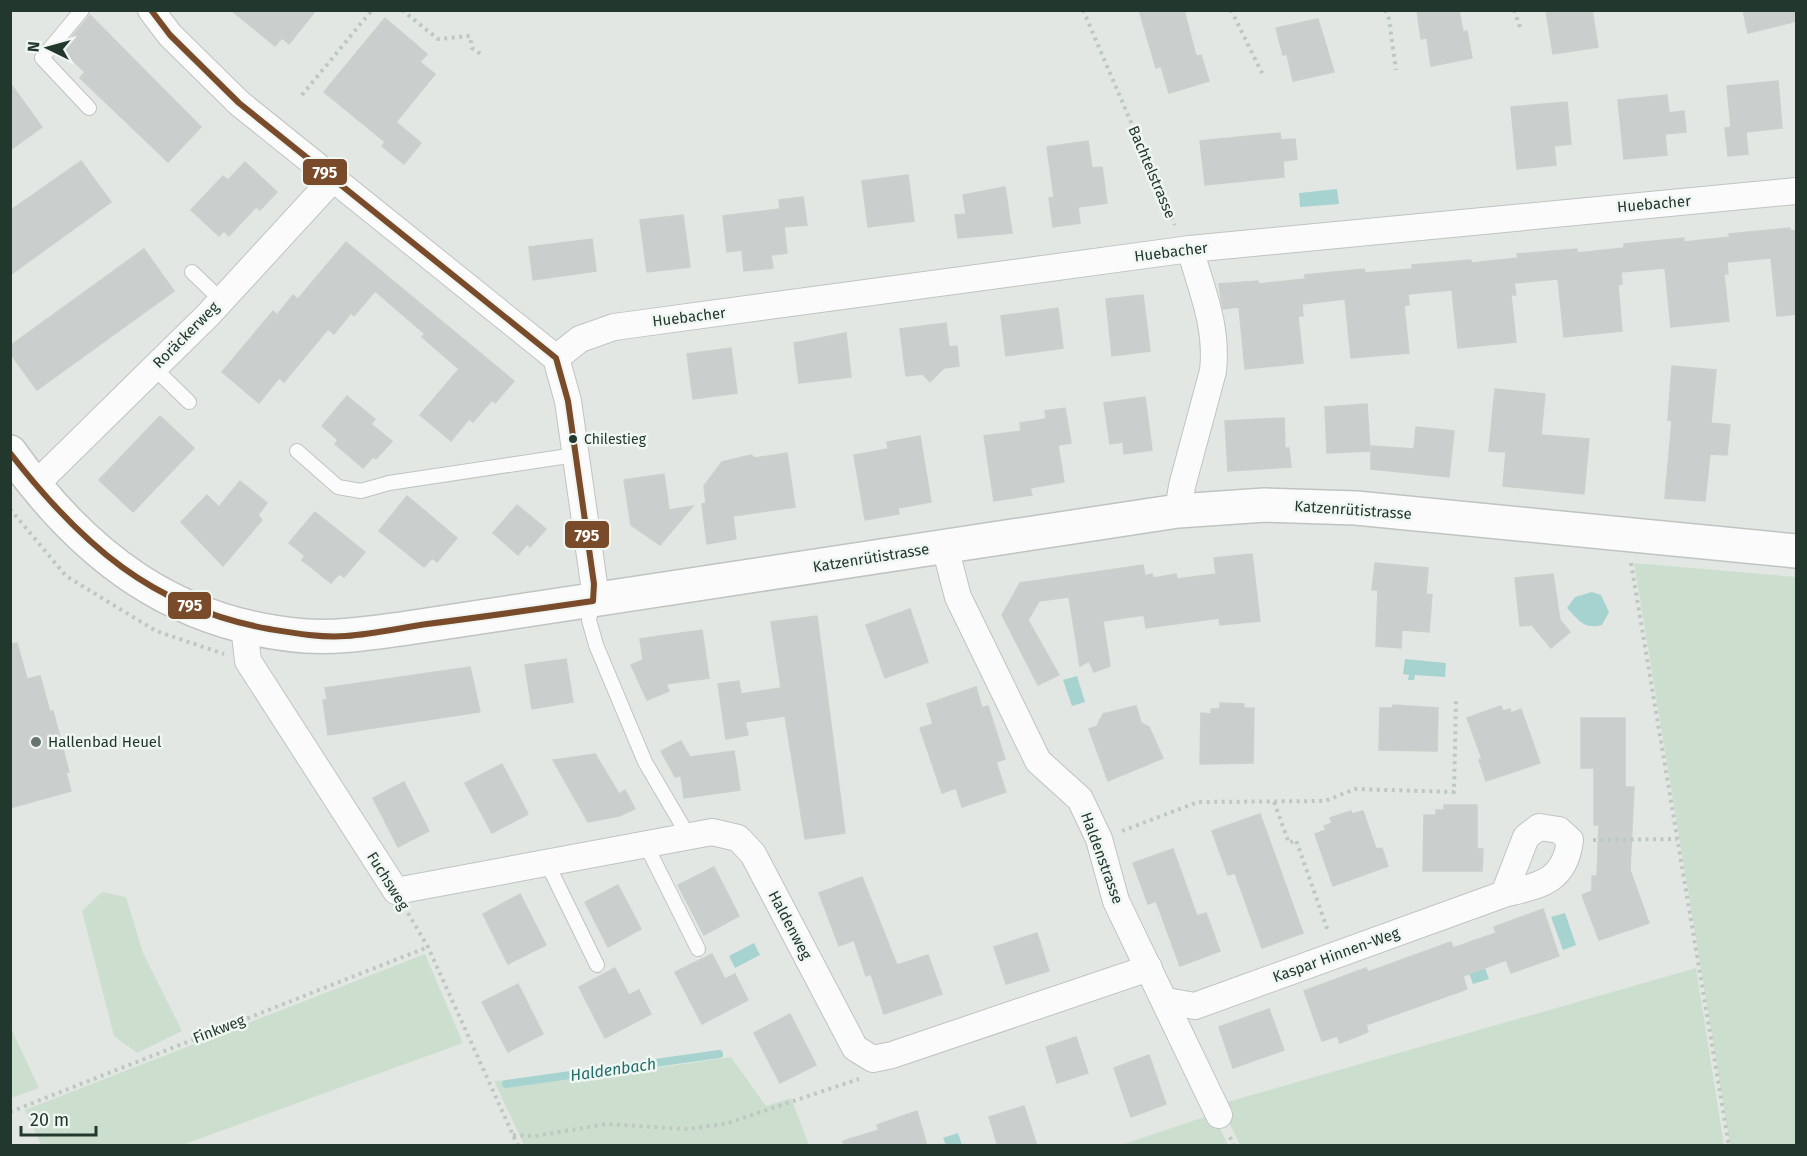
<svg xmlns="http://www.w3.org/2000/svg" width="1807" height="1156" viewBox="0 0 1807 1156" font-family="'Fira Sans',sans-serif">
<rect width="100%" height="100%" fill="#e2e7e4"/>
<!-- green -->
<g fill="#ccdfce">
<polygon points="1634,563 1796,577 1796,1145 1730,1145"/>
<polygon points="102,892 126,897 143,953 182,1031 137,1053 114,1036 82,911"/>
<polygon points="425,954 463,1043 182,1145 41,1145 25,1110"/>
<polygon points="1696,968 1724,1145 1240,1145 1220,1104"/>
<polygon points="10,1026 39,1088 11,1098 10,1098"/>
<polygon points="731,1057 766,1106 791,1098 809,1145 524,1145 494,1081 636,1071"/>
<polygon points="1213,1114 1228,1145 1118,1146"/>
</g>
<!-- water -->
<g fill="#a6d3d0">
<polygon points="1337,189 1339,204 1300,207 1299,193"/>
<path d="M1592 592 1601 595 1609 612 1602 625C1583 630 1578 619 1567 608L1575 597Z"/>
<polygon points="1405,659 1446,663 1445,677 1415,675 1414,680 1408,680 1409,675 1403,674"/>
<polygon points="1077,676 1085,702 1072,706 1063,680"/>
<polygon points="1565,913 1576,945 1563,950 1551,917"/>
<polygon points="754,943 760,955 735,968 729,956"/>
<polygon points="1476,943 1489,979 1473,984 1460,949"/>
<polygon points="958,1133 962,1145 946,1145 943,1138"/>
</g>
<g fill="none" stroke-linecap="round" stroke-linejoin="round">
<!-- stream -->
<polyline stroke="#a6d3d0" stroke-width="8" points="506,1084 719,1054"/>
</g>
<!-- building -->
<g fill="#cacecc" stroke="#cbd0cd" stroke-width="1.5">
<polygon points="231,10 316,10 289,44 282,38 275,46"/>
<polygon points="1139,10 1184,10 1196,56 1201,55 1209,81 1169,93 1161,66 1156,68"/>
<polygon points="1417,10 1459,10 1463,32 1467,31 1472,58 1431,66 1427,38 1421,39"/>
<polygon points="1546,10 1592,10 1598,47 1553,54"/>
<polygon points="1743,10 1797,10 1797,21 1748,33"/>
<polygon points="90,15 201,127 168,162 80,78 85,72 61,50"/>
<polygon points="385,18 427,54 420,62 435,74 396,122 421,143 404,164 382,146 385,142 324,92"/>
<polygon points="1318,19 1334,72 1293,81 1287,54 1283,55 1276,28"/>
<polygon points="1778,81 1782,128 1746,132 1748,154 1728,156 1725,128 1731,127 1727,86"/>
<polygon points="10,83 42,127 10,150"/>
<polygon points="1667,95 1669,113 1684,111 1686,132 1665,134 1667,155 1624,159 1618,100"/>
<polygon points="1567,102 1571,144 1554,146 1556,165 1517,169 1511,107"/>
<polygon points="1280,133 1281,140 1295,139 1297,159 1283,161 1284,177 1205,185 1200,141"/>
<polygon points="1088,141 1092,168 1102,167 1107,203 1078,207 1080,223 1053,227 1049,198 1054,197 1047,147"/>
<polygon points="81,161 111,202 10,275 10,211"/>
<polygon points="245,162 277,192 260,210 256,207 229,236 224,231 219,236 191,210 223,176 228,180"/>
<polygon points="908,175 914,221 868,227 862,181"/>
<polygon points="1005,187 1012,233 958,238 955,215 966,214 963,195"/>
<polygon points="803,197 807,225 784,227 787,253 771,255 773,268 744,271 742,250 727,252 723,216 780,209 779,200"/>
<polygon points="683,215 690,267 647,272 640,220"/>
<polygon points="1790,228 1790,231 1797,230 1797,314 1777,316 1771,258 1727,262 1728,274 1724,274 1729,321 1671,327 1665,268 1621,272 1622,284 1618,285 1622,331 1564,337 1558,279 1514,283 1516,295 1511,295 1516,342 1458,348 1452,290 1408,294 1409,305 1404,306 1409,353 1351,358 1345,299 1302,304 1303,316 1298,316 1303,363 1245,369 1239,307 1223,309 1221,299 1219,284 1258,281 1259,284 1305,279 1305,275 1364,269 1365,273 1412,269 1412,265 1471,260 1471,263 1518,258 1517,254 1577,249 1577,253 1624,248 1624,244 1684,238 1684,242 1730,237 1729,234"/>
<polygon points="592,239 596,271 533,280 529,247"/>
<polygon points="346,242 514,381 495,403 492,400 473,422 469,419 451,441 420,415 459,369 422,337 425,334 375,291 354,316 351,313 334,334 328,329 284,382 279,378 259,403 222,372 273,311 277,315 293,295 298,299"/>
<polygon points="144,249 174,291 37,390 10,353 10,346"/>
<polygon points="1143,295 1150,351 1112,356 1106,299"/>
<polygon points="1058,308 1063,348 1006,356 1001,316"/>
<polygon points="946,323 949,347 957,346 959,366 944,368 930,382 923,374 906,376 900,329"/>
<polygon points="846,333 851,377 799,383 794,343"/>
<polygon points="731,348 737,393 693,399 687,354"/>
<polygon points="1672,366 1716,370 1711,423 1730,425 1727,455 1710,454 1705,501 1665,498 1672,421 1668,420"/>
<polygon points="1495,389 1545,394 1541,435 1589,439 1584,494 1503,486 1506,452 1489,451"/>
<polygon points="347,396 375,419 371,424 392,441 376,459 373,457 363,468 335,444 338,440 322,426"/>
<polygon points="1145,397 1152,450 1124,454 1123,442 1110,444 1104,403"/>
<polygon points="1367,404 1370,451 1327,453 1325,407"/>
<polygon points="1065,408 1071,443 1058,445 1064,482 1030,488 1032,495 994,501 984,436 1021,431 1020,423 1046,419 1045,411"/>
<polygon points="160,416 194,448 133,512 99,480"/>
<polygon points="1284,418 1285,448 1289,448 1291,467 1228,471 1225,421"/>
<polygon points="1416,427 1454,431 1449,477 1371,469 1371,446 1414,449"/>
<polygon points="920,436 931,502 898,508 899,514 865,520 854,455 888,449 887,442"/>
<polygon points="787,453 795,507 733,516 736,539 707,544 702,504 706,503 704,486 722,462 751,455 755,458"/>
<polygon points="664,474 669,510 693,506 660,545 631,525 624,480"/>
<polygon points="240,481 267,503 258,515 262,520 223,566 181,522 207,495 219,507"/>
<polygon points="407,496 457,538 437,562 432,558 424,567 379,531"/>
<polygon points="517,505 546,529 530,547 527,544 518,555 493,533"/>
<polygon points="315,512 365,552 344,577 339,574 331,583 302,560 305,556 289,543"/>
<polygon points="1252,554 1260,621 1220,625 1219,618 1146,628 1144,615 1103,621 1110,666 1094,672 1089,661 1080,666 1069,597 1039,601 1028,620 1059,675 1038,685 1002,615 1020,583 1143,565 1145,576 1152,574 1153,578 1176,574 1177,579 1216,574 1214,558"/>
<polygon points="1375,563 1428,568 1426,594 1432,595 1429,632 1402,630 1401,648 1376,646 1378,590 1372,590"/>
<polygon points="1553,574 1560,620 1570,632 1551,648 1532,625 1520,626 1515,578"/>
<polygon points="910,609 928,662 885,678 866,625"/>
<polygon points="817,616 845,833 805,839 785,716 745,722 748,735 726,739 718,684 739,681 741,694 781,688 771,622"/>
<polygon points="702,630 709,678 666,684 669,691 647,700 631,665 643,660 640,639"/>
<polygon points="17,643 27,679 40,676 50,712 53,711 69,772 66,773 71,791 10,808 10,644"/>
<polygon points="566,659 573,702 532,709 525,665"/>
<polygon points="470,667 480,712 328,735 323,700 327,700 325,688"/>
<polygon points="976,687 982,708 988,706 1005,759 996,762 1006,792 962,807 956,788 942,793 920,728 933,724 927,704"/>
<polygon points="1220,703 1244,704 1244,708 1254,708 1253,763 1200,764 1201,713 1211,714 1211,709 1220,709"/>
<polygon points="1393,705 1438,708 1437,751 1379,750 1380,708 1392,708"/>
<polygon points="1136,706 1141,723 1149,727 1163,758 1108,781 1089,729 1097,726 1103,714"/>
<polygon points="1501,706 1503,711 1510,709 1511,713 1521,709 1540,763 1486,781 1479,760 1482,759 1467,718"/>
<polygon points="1581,718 1625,718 1625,787 1634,787 1630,870 1649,923 1599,940 1582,895 1592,891 1592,876 1597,876 1599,825 1594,825 1594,768 1581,768"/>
<polygon points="681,741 690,757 734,751 740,790 684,798 681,776 675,777 661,751"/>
<polygon points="595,754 619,794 625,790 635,809 619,816 588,822 553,760"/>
<polygon points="502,764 528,814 492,833 465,783"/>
<polygon points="404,782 429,831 398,847 373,798"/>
<polygon points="1444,805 1477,805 1477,849 1483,849 1482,871 1423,871 1424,815 1436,815 1436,810 1444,810"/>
<polygon points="1351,811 1352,814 1363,811 1376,849 1382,848 1388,866 1333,886 1315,834 1326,830 1324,826 1332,823 1330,818"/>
<polygon points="1260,814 1303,933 1262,948 1235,873 1228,875 1212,831"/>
<polygon points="1173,849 1197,916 1206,913 1220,951 1180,966 1156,901 1148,904 1133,863"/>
<polygon points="714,867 739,916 704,935 678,885"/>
<polygon points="862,877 897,965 928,955 942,994 884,1014 871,974 866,976 854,940 839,946 819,893"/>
<polygon points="618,885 641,929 608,947 585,902"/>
<polygon points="520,894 546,945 508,964 483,914"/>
<polygon points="1543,909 1559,956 1511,973 1506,960 1463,976 1467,989 1366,1025 1368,1032 1340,1043 1337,1036 1322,1041 1304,991 1366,968 1368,972 1451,942 1453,948 1496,933 1494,927"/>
<polygon points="1037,933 1049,971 1006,984 994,947"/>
<polygon points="712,954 725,979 735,974 748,1000 702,1024 675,972"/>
<polygon points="615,968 629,995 639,990 651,1014 605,1038 579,987"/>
<polygon points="518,984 543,1034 508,1052 482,1002"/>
<polygon points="1269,1009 1284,1050 1233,1068 1219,1027"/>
<polygon points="790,1014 816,1065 780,1083 754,1033"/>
<polygon points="1076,1037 1088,1073 1057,1083 1046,1047"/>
<polygon points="1149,1055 1166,1104 1131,1117 1114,1068"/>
<polygon points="1024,1106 1037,1146 998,1146 989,1117"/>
<polygon points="917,1111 927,1146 844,1146 843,1141 879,1130 877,1125"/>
</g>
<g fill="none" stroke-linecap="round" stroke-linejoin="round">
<!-- service casing -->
<g stroke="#bfc4c1" stroke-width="16">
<g id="service">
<polyline points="82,10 42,58 89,108"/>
<polyline points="192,272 221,300"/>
<polyline points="154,368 189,402"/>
<polyline points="297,451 338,487 361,491 389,483 575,455"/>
<polyline points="593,601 589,620 596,645 645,762 689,837"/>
<polyline points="646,845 698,949"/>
<polyline points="547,863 597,965"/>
</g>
</g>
<!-- minor casing -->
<g stroke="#bfc4c1" stroke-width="28">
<g id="minor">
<polyline points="151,10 170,35 239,103 556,358 568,401 594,584 593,601"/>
<polyline points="556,358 580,339 614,327 1190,249 1796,191"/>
<polyline points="34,486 208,315 333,179"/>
<path d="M1178 511 1182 486 1213 371C1218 327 1202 291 1190 249"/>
<polyline points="945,547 958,597 1038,761 1080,799 1099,839 1116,901 1219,1115"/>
<polyline points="244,626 248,661 396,891 712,832 738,838 753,854 855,1048 873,1059 892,1055 1149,968"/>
<path d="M1166 1001 1195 1006 1504 894C1540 885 1565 882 1570 840L1559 830 1539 827 1526 837 1504 894"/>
</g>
</g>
<!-- tertiary casing -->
<g stroke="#bfc4c1" stroke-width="36">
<path id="tertiary" d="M10 452C84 556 175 626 306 636 338 638 370 633 401 629L1178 511 1265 505 1356 508 1796 551"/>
</g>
<!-- path -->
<g stroke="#bfc7c3" stroke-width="4" stroke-dasharray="3 4.5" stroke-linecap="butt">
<polyline points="402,10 438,39 470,36 472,48 482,55"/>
<polyline points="1083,10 1175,225"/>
<polyline points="1231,10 1264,77"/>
<polyline points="1385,10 1389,19 1396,70"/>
<polyline points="1514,10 1521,30"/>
<polyline points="1714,10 1714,12"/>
<polyline points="302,95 372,10"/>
<polyline points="10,509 66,576 156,631 224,654"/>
<polyline points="1631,563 1729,1146"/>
<polyline points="1274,802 1289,843 1296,840 1328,931"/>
<polyline points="1122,831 1198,802 1325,801 1355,789 1454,792 1456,699"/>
<polyline points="1593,840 1677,839"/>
<polyline points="408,913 428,947 518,1146"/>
<polyline points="10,1112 428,947"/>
<polyline points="513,1135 535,1136 606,1124 687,1129 725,1124 859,1079"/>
<polyline points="1230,1137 1234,1146"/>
</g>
<!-- service -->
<use href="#service" stroke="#fbfbfb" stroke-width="14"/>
<!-- minor -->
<use href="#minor" stroke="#fbfbfb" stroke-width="26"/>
<!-- tertiary -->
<use href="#tertiary" stroke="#fbfbfb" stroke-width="33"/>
<!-- bus-1 casing -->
<g stroke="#f0f6f2" stroke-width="10">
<path id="bus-1" d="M10 453C81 544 152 608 269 629 293 633 321 638 346 636 373 634 400 628 427 624 482 617 538 609 593 601L594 584 568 401 556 358 239 103 170 35 151 10"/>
</g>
<!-- bus-1 -->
<use href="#bus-1" stroke="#7a4b2a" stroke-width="6"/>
</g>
<!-- markers -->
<circle fill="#22382e" stroke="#f0f6f2" stroke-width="2" cx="573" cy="439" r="5"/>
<circle fill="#65756e" stroke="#f0f6f2" stroke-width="2" cx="36" cy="742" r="6"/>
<g text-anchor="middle" stroke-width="5" stroke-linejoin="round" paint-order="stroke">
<!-- bus labels -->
<g font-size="14" fill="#22382e" stroke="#f0f6f2" text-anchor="start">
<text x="584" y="444">Chilestieg</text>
</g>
<!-- street labels -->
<g font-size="15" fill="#22382e" stroke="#f0f6f2">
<text transform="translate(1152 172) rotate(67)" y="5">Bachtelstrasse</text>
<text transform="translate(1654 204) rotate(-5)" y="5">Huebacher</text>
<text transform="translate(1171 252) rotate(-7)" y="5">Huebacher</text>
<text transform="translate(689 317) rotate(-7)" y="5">Huebacher</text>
<text transform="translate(186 335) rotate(-45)" y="5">Roräckerweg</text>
<text transform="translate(1353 510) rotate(4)" y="5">Katzenrütistrasse</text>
<text transform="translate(871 558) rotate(-9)" y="5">Katzenrütistrasse</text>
<text transform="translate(1102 858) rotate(70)" y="5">Haldenstrasse</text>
<text transform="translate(388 881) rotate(58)" y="5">Fuchsweg</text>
<text transform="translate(790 925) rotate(62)" y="5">Haldenweg</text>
<text transform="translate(1336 955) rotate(-20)" y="5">Kaspar Hinnen-Weg</text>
<text transform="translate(219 1029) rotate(-21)" y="5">Finkweg</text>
</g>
<!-- poi labels -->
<g font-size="15" fill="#22382e" stroke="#f0f6f2" text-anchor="start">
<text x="48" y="747">Hallenbad Heuel</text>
</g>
<!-- water labels -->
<g font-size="16" font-style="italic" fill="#226e6b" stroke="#f0f6f2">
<text transform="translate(613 1069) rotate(-8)" y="6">Haldenbach</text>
</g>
</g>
<g stroke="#f0f6f2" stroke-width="2">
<rect x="302" y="158" width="46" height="28" rx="6" fill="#7a4b2a"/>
<rect x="564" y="520" width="46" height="29" rx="6" fill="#7a4b2a"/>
<rect x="167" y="591" width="45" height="29" rx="6" fill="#7a4b2a"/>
</g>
<g font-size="16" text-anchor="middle" font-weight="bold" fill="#fff">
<text x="325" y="178">795</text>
<text x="587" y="541">795</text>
<text x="190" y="611">795</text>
</g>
<!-- border -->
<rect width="1807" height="1156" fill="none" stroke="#22382e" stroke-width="24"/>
<!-- north arrow -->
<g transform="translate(48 48) rotate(275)" stroke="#f0f6f2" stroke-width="4.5" paint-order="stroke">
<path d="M0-4.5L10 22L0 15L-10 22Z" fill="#22382e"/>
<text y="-9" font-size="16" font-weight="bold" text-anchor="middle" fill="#22382e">N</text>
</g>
<!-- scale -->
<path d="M21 1126v9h75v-9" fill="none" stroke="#22382e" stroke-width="3"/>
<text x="30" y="1126" font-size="18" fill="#22382e" stroke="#f0f6f2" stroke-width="4.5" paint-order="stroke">20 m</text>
</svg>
